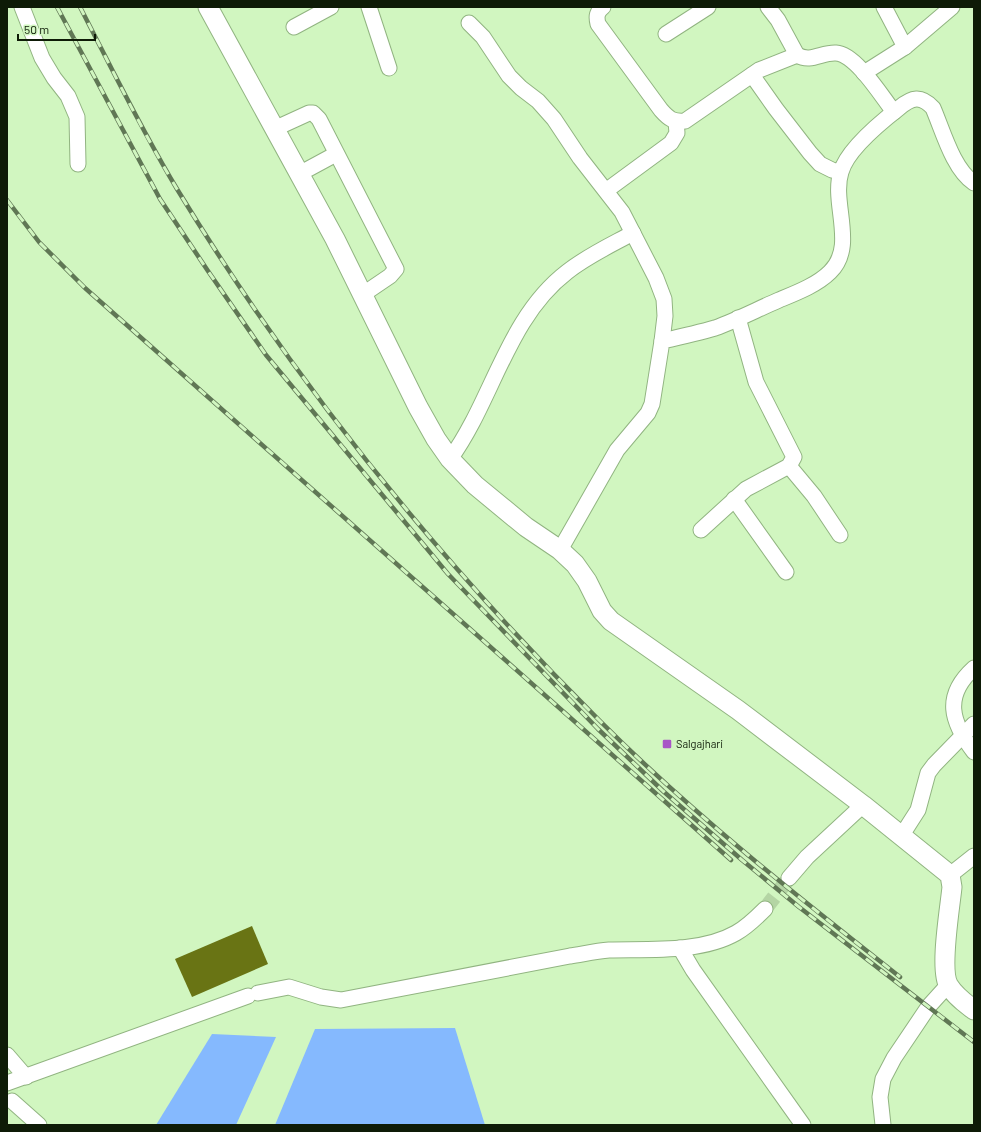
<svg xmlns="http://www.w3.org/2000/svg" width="981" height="1132" viewBox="0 0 981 1132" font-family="Barlow,sans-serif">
<rect width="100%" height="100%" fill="#d1f6c0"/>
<!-- water -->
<g fill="#85b9fe">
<polygon points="455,1028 485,1125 275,1125 315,1029"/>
<polygon points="212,1034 276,1037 236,1125 156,1125"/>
</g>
<!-- building -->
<polygon fill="#697414" points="252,926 268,964 192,997 175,959"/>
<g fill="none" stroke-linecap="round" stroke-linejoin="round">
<!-- minor-tunnel -->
<polyline stroke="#b4d5a4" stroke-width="15" stroke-dasharray="15 8" stroke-linecap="butt" points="765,909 789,878"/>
<!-- minor casing -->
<g stroke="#91b481" stroke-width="17">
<g id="minor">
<polyline points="22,7 42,58 54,78 68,96 77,117 78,164"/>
<polyline points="369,7 389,68"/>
<path d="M603 7C597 12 596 16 598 24L661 110C669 119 673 122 685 121L759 70 797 55"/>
<path d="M768 7 778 20 797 55C811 63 822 52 836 53 856 54 882 97 894 112"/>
<polyline points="884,7 905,47"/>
<polyline points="469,23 483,37 509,76 521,88 538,101 554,119 580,158 622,212 656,278 664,299 665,316 662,341"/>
<polyline points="294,27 331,7"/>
<polyline points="666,34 708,7"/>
<polyline points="864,73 905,47 952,7"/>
<polyline points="752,75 776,109 810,153 820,164 832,170 840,172"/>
<polyline points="274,129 309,113 313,113 319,119 396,269 390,276 362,295"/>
<polyline points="299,174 336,154"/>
<polyline points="607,190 671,143 677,133 676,122"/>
<path d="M450 459C493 400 507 318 567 272 587 256 611 245 633 233"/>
<polyline points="789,466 814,496 840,535"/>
<polyline points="734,499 786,572"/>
<polyline points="701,530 746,489 789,466 794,457 756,382 738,318"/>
<path d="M560 550 617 450 648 413 652 404 662 341C680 337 698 333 715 328 737 320 758 309 779 300 796 293 817 285 830 272 857 246 831 203 841 172 847 150 881 122 899 108 912 97 921 95 933 108 943 131 953 169 974 183"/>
<path d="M974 668C943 696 951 722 974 752"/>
<polyline points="902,835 918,810 928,773 934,765 974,724"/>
<polyline points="950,875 974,856"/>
<polyline points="789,878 807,857 863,805"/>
<polyline points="680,948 693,970 803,1125"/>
<path d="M258 993 289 987 321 997 341 1000 570 956C583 954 596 951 609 950 649 949 701 953 736 933 747 927 756 918 765 909"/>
<polyline points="7,1055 26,1077"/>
<polyline points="7,1083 248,996"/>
<polyline points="12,1101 39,1125"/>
<polyline points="883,1125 880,1097 883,1079 894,1058 929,1006 948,985"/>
</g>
</g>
<!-- major casing -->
<g stroke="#91b481" stroke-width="21">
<path id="major" d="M208 7 335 239 418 407 436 439 450 459 475 485 526 527 560 550 575 564 587 581 602 611 611 621 738 710 863 805 950 875 952 887C950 908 939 971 949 986 955 996 965 1003 974 1010"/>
</g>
<!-- minor -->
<use href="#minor" stroke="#fff" stroke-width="15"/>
<!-- major -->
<use href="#major" stroke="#fff" stroke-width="19"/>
<!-- rail casing -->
<g stroke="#607755" stroke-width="4.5">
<g id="rail">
<polyline points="57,7 160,199 208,271 266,355 448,574 598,729 663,791 742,860 799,907 974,1042"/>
<path d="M80 7C111 67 142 131 177 189 295 383 440 562 601 722 694 815 797 896 900 977"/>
<polyline points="7,200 39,242 85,288 731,860"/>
</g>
</g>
<!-- rail -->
<use href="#rail" stroke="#d1f6c0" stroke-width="3" stroke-dasharray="9" stroke-linecap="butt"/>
</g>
<!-- markers -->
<rect fill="#a856c6" stroke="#d1f6c0" stroke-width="1.5" x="662" y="739" width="10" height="10" rx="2"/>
<g text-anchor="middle" stroke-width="3.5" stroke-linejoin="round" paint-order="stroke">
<!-- poi labels -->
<g font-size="11" fill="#0e1b07" stroke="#d1f6c0" text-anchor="start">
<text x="676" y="748">Salgajhari</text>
</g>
</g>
<!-- border -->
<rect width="981" height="1132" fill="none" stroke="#0e1b07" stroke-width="16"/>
<!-- scale -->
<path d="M18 34v6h77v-6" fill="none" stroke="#0e1b07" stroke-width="2"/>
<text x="24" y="34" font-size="12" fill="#0e1b07" stroke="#d1f6c0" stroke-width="3" paint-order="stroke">50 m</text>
</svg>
